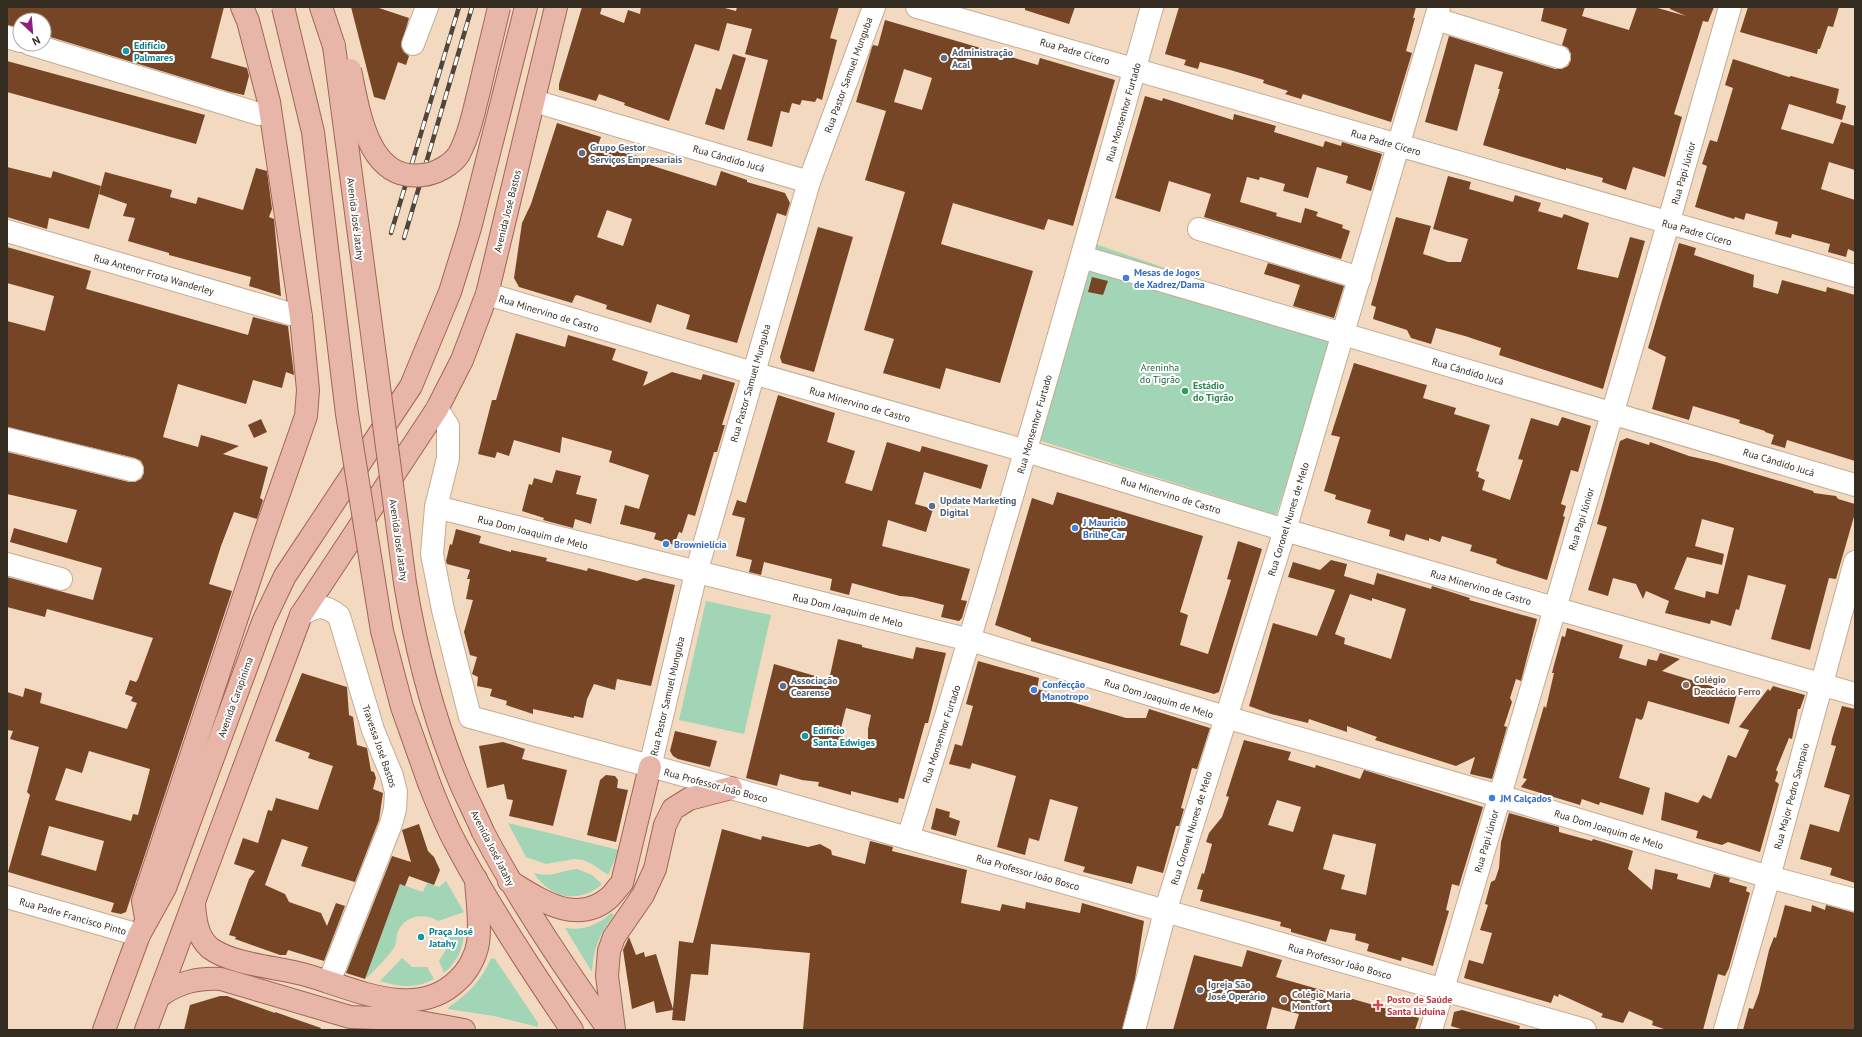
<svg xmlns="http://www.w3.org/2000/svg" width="1862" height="1037" viewBox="0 0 1862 1037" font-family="'PT Sans',sans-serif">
<rect width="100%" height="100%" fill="#f3d9bf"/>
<!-- green -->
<g fill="#a1d5b6">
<polygon points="1095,244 1337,327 1276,515 1032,438"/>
<polygon points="706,601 771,615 744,734 679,720"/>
<polygon points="508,823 619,850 608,875 592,864 583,860 574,859 546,864 526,857"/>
<path d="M577 869 592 875 602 884C580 904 550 899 534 873 554 878 558 871 577 869Z"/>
<path d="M446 881 464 912 438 921C423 912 403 916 397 934 396 937 397 942 395 946 393 951 368 978 365 979L400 884 423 892 427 883 439 887Z"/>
<path d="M611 913 614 915C599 935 594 947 592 972L565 928C582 931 599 925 611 913Z"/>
<path d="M446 932 464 933C463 949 457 962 444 973L439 961 447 948Z"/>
<path d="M402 958 412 967H427L434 979C415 989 399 987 380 981Z"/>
<path d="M491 958 495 959 538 1023V1027L494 1016 448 1009 449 1007C468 994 482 980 491 958Z"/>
</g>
<!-- building -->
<g fill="#764525" fill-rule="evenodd">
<polygon points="7,7 224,7 211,58 247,68 249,76 244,95 230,92 44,35 44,20 20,20 20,28 7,25"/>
<polygon points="351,7 376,7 409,18 401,46 404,52 409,56 406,65 398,62 385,100 374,97"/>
<polygon points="582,7 602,7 600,14 624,23 628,10 640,14 641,7 721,7 736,11 737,7 839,7 830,38 837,40 822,100 817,98 815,102 802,100 800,105 792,103 789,113 781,111 772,147 747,140 768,60 745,54 752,29 727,23 719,51 695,44 669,121 624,105 625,103 599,94 596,101 559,90 559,84"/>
<polygon points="1025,7 1075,7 1069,24 1025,10"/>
<polygon points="1179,7 1416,7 1413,18 1415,18 1406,51 1412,53 1391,122 1303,94 1301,99 1285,94 1288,91 1263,83 1264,80 1227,69 1200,62 1198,69 1184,65 1186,60 1165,54"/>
<polygon points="1544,7 1585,7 1582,16 1629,30 1637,7 1654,7 1686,16 1670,9 1670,7 1714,7 1708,22 1703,21 1674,114 1682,117 1665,177 1633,167 1626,190 1602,182 1603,178 1566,168 1566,170 1483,145 1500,89 1498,89 1503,72 1475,64 1457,131 1425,122 1449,36 1555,69 1562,69 1568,66 1571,60 1571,54 1568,48 1562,45 1567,29 1541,21"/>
<polygon points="1748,7 1839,7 1833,27 1828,26 1820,49 1818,49 1817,54 1740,32"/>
<path d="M885 20 1038 65 1040 58 1115 80 1073 226 1048 219 1044 230 953 203 941 244 1033 271 1000 383 946 368 940 389 883 373 894 339 864 330 905 192 865 180 886 111 856 102 872 47 873 45 878 46ZM904 69 932 78 922 110 894 102Z"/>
<polygon points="733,54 746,58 724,130 705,124 716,88 721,90"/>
<polygon points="1733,59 1789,77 1791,76 1839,89 1836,103 1846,106 1842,120 1789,104 1781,129 1833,144 1841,122 1855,126 1855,170 1829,162 1821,189 1855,200 1855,252 1848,249 1846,257 1828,252 1830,244 1792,234 1791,238 1775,234 1778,222 1746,213 1744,220 1735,217 1734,219 1695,207 1707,166 1702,164 1710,140 1717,142 1733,88 1725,85"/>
<polygon points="7,61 205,115 196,144 7,92"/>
<polygon points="1145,96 1162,101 1163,98 1233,120 1234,114 1276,126 1274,132 1323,147 1325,141 1341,146 1342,142 1382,154 1371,191 1346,183 1348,176 1317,167 1308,198 1283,191 1285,184 1260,177 1259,180 1247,177 1240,202 1277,213 1276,216 1301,223 1305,208 1318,212 1316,216 1343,225 1342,228 1350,231 1341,259 1204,217 1211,194 1169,181 1160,212 1115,198"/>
<path d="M557 123 601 137 598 145 627 154 628 153 652 161 650 165 716 186 721 171 747 180V182L785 193 790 203 786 216 777 213 737 343 686 329 690 315 657 304 651 323 606 309 607 305 577 295 575 296 572 303 519 287 514 278 522 223 531 204ZM607 210 632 219 623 246 597 237Z"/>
<polygon points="7,167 51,178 53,171 101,186 89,229 49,218 47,229 7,217"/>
<polygon points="256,168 267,171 272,209 269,217 274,219 281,296 249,286 251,277 169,255 169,253 128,241 135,218 123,216 127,204 99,194 105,172 172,190 170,197 196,204 198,197 243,210"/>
<polygon points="1448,176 1471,182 1469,189 1513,202 1515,195 1541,203 1538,211 1562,218 1564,214 1589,223 1577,269 1618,278 1630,237 1645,241 1603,389 1499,355 1501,348 1465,336 1436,328 1431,344 1411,338 1407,330 1373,319 1376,307 1371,305 1396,217 1431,226 1423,254 1448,262 1461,262 1468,239 1433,229"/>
<polygon points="818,227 853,237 814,372 782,363 780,357"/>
<polygon points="1679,243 1696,248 1694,255 1754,275 1753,287 1778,294 1782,280 1826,292 1827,287 1855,295 1855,461 1787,440 1785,448 1771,444 1774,435 1765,432 1765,431 1739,423 1740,420 1693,406 1689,420 1652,409 1666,357 1648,348"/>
<path d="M7 247 91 271 86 289 248 335 253 317 288 326 294 375 286 372 282 388 253 380 246 404 178 384 163 437 198 447 201 435 239 446 223 454 268 467 260 498 263 500 257 519 234 512 221 546 209 584 232 591 126 912 121 914 111 912 114 903 8 872 30 795 27 792 39 747 10 739 13 731 7 730V692L23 697 25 688 42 693 40 703 127 729 137 703 131 701 133 697 125 694 130 680 136 682 138 679 153 638 47 609 45 617 7 607V577L93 600 102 568 10 542 14 528 67 543 77 510 7 494V452L129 482H135L141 479 144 473V467L141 461 135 458 7 427V321L45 331 54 296 7 283ZM89 751 150 769 138 815 133 814 131 821 55 800 66 768 82 773ZM49 826 104 841 96 871 41 855Z"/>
<polygon points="1268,263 1344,286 1334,318 1293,306 1300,285 1264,274"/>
<polygon points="1092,277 1108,281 1103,295 1088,292"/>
<polygon points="516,333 565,347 568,335 616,349 612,360 648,372 643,386 672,372 701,380 703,374 735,383 722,425 725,425 717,452 714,452 695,516 688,514 682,533 679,532 674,545 654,539 656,533 620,524 625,505 639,509 649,475 609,462 612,451 562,437 560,453 514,440 509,456 497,452 495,458 478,454 492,400 496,400"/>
<polygon points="1354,363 1423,384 1427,385 1423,398 1456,408 1454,414 1490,425 1476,471 1479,472 1478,477 1485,480 1482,490 1510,500 1523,460 1518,459 1531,418 1558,426 1562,417 1591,426 1578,472 1571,470 1561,504 1566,506 1563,516 1565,517 1547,580 1502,566 1496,563 1497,559 1470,551 1472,545 1442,536 1440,542 1429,538 1429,541 1406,534 1404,541 1389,536 1390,530 1367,523 1371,510 1335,499 1336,495 1324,491 1340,437 1331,435"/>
<polygon points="778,395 835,413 827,442 855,451 845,483 872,491 887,442 920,452 922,446 988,465 981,489 924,472 915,504 933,509 926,532 888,520 882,546 970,569 961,600 967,601 962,618 959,621 941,617 944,605 912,597 900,596 852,583 849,595 830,590 832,579 764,562 761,575 749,572 752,560 736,556 745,518 732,515 737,500 746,503"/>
<polygon points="261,419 267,432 254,438 248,425"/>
<path d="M1627 438 1649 445 1650 442 1689 456 1716 462 1813 491 1814 493 1836 496 1838 499 1855 504V513L1836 579 1829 578 1810 650 1771 639 1786 585 1748 575 1739 610 1736 609 1731 626 1711 620 1710 624 1665 613 1669 601 1646 591 1643 599 1636 584 1613 578 1608 596 1588 590 1607 527 1597 524 1620 441ZM1702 519 1734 528 1718 594 1706 591 1705 598 1674 589 1687 557 1722 565 1724 554 1695 546Z"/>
<polygon points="556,470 581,476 576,494 597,499 591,524 575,519 573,528 543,520 544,518 522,511 529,484 532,485 534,478 552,483"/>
<polygon points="1057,492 1203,536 1180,612 1188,615 1180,645 1208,654 1231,580 1227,579 1238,541 1262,549 1219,692 1214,694 1031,641 1031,638 995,625 1032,498 1053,505"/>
<polygon points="456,529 481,536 479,543 511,552 511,550 547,558 546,561 587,571 588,568 637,581 644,578 675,585 651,686 617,679 615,690 594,684 587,699 583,718 574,716 574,718 533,709 533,714 506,705 507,701 490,696 492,689 477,686 478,677 472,674 477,657 470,655 464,632 473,600 466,599 470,579 467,579 470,570 447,564 446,561 450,544 452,545"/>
<path d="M1331 560 1347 564 1344 576 1374 585 1377 573 1431 589 1432 586 1470 598 1469 600 1537 619 1522 677 1521 681 1516 679 1510 698 1512 702 1504 726 1507 727 1492 779 1470 774 1475 757 1456 766 1375 740 1377 737 1347 726V732L1309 719 1308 723 1271 714 1249 706 1273 623 1317 636 1335 590 1288 577 1293 562 1320 570ZM1350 594 1372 601V598L1406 609 1391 659 1344 644 1345 638 1335 634Z"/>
<polygon points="1567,628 1623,645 1619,658 1646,666 1648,659 1657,661 1660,653 1680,659 1662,671 1737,694 1729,724 1648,701 1643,718 1641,720 1636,718 1619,778 1650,788 1643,815 1600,802 1599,805 1582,799 1580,805 1521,787 1527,779 1523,778 1544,706 1546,708 1554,673 1552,673 1554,665 1562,636 1565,637"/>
<path d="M838 639 862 645V647L913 659 916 647 946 653 928 723H925L904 799 899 798 898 803 851 791V795L818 786 819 782 802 780 780 774 777 786 746 778 774 664 829 680ZM846 708 871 715 868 729V743L839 736Z"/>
<polygon points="978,661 1039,678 1037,689 1055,694 1054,697 1109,713 1126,718 1146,718 1149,709 1210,728 1197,769 1192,768 1181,808 1184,809 1179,826 1176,826 1163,873 1137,866 1132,884 1083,872 1085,867 1064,861 1078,807 1050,799 1039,841 1029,838 1025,855 997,847 1016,776 972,763 970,769 949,764 955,744 962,746 973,706 966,704"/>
<polygon points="302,673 347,687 349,715 353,717 357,745 367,748 371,771 374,772 376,778 373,789 383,793 379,820 355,882 301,866 308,847 282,839 265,885 285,894 289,902 321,913 327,926 336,903 345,906 324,961 288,950 286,955 280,955 235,939 236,937 229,935 249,879 255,871 234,864 243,838 258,843 268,810 272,811 276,798 318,810 333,766 308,758 310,753 275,741"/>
<polygon points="1773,686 1805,695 1800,709 1798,709 1792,739 1789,738 1776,770 1778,772 1775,781 1779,784 1760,852 1728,842 1722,845 1696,838 1698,831 1661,820 1665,792 1698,803 1703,795 1711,799 1728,755 1736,758 1749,730 1739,727 1768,689 1770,691"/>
<polygon points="1842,706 1855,709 1855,883 1830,875 1832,868 1800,859 1810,824 1839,832 1850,795 1824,787 1836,746 1831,745 1832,739"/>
<polygon points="675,731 717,741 710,767 678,759 673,756 670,751"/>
<path d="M1244 740 1291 752 1288 760 1315 768 1316 765 1360 779 1364 770 1483 807 1459 886 1452 884 1446 910 1449 911 1433 966 1402 957 1401 961 1367 951 1369 944 1355 940 1356 934 1330 929 1326 942 1291 932V929L1280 926 1281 922 1200 901 1203 890 1197 889 1202 873 1204 874 1212 844 1206 842 1209 833 1222 817 1229 797 1226 796ZM1277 800 1301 807 1293 832 1268 825ZM1333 834 1376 844 1366 895 1341 889 1345 875 1323 869Z"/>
<polygon points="503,742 525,749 522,759 567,770 553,826 509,816 513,800 507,799 504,784 487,788 479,746"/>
<polygon points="606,775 615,776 618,780 617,788 628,790 616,842 587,835 600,780"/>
<polygon points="936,808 950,812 949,817 960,821 956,836 931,829"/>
<polygon points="1509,813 1559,827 1559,832 1592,841 1593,839 1633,851 1628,869 1652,890 1655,869 1678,874 1677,879 1710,888 1714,874 1730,878 1729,882 1747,887 1746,891 1750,893 1729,968 1725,976 1718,974 1703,1030 1667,1030 1652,1025 1653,1021 1629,1011 1623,1023 1601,1017 1603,1014 1559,994 1558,997 1554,995 1551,1003 1464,978 1469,960 1483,964 1492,933 1480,930 1488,905 1485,904 1491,882 1495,880 1499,868 1501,842"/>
<polygon points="419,824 428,851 434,857 440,870 434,885 409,876 405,886 400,884 365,979 346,973 392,856 411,862 402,830"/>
<polygon points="722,829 761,840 762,836 808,847 820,844 831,850 832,855 865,864 870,841 893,847 892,851 967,870 961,903 1000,911 1002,904 1025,909 1026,902 1080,913 1082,903 1144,921 1135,979 1122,1030 803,1030 810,953 711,944 708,975 691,974 685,1021 672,1020 673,1010 656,1013 654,1001 632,1009 623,950 629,937 636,955 644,952 645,957 656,954 673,1009 679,941 693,943"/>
<polygon points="1785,905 1811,912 1812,905 1825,910 1826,905 1855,913 1855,1030 1743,1030 1749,1008 1753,1009 1759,993 1769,950 1774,937 1776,938"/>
<polygon points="1247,950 1282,960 1276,977 1419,1018 1415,1030 1294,1030 1299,1014 1272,1007 1266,1030 1173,1030 1194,955 1242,967"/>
<polygon points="220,996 227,996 275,1013 275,1012 321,1028 320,1030 184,1030 190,1005"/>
<polygon points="1462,1010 1520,1026 1519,1030 1464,1030 1451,1026 1454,1012"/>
</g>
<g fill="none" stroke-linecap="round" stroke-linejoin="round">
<!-- minor casing -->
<g stroke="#c4ab92" stroke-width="24">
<g id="minor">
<polyline points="917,7 1855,276"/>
<polyline points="1436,19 1559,57"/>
<polyline points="7,37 20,41"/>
<polyline points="30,44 259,114"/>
<polyline points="413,44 427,7"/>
<polyline points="534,101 809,182"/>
<polyline points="1199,229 1360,278"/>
<polyline points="7,231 301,317"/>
<polyline points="1082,257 1855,485"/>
<polyline points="487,294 753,373 1026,451 1285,530 1554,608 1855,694"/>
<polyline points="437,409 448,426 448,458 436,507 432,554 443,610 470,717 731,788 1585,1030"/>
<polyline points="7,439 132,470"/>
<polyline points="436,507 970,640 1225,717 1499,796 1769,877 1855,900"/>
<polyline points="7,564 61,579"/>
<path d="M301 615C317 605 324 604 339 616L373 730 392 776 396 792 395 809 391 824 329 982"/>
<polyline points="650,767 696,573 809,182 874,7"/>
<path d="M908 838C995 563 1074 285 1152 7"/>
<polyline points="7,897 139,935"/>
<polyline points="1134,1030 1165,912 1285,530 1439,7"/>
<polyline points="1431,1030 1668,224 1730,7"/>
<polyline points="1725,1030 1769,877 1855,562"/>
</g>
</g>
<!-- major casing -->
<g stroke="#a06554" stroke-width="24">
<g id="major">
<polyline points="321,7 334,46"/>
<path d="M429 783C437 803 445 824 456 844 490 908 531 970 572 1030"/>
<path d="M483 832C520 902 563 966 609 1030"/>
<path d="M509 881C539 899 577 927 610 897 614 893 618 887 622 883L650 767"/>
<path d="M194 904C195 919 197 937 210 948 233 965 278 967 306 975 353 988 416 1022 458 980 468 971 476 956 478 943 481 923 477 900 476 879"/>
<polyline points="146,918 143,901 264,536 306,416 308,390 301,317 269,102 248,21 242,7"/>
<path d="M161 995C180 982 197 978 221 979L350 1017 403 1019 464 1030"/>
<polyline points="104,1030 139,935 165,888 263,622 285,576 411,386 450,292 470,228 526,7"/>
<polyline points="146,1030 301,615 437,409 462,360 487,294 556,7"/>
<polyline points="614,1030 607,976 609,951 614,937 643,895 655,869 665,825 673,809 689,799 731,788"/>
</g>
</g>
<!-- minor -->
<use href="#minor" stroke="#fff" stroke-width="22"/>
<!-- major -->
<use href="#major" stroke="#e8b5a9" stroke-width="22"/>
<!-- rail casing -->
<g stroke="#504537" stroke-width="4.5">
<g id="rail">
<polyline points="391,233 459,7"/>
<polyline points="404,238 472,7"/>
</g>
</g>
<!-- rail -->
<use href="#rail" stroke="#fff" stroke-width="3" stroke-dasharray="9" stroke-linecap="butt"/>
<!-- major-bridge casing -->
<g stroke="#a06554" stroke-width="24" stroke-linecap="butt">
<g id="major-bridge">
<polyline points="283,7 313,132 347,414 382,631 402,707 429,783"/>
<path d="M334 46 405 583C416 649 432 714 458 777 465 795 475 813 483 832"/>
<path d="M350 70C359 111 367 182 423 175 435 174 452 165 459 154 470 133 474 110 480 87 486 60 493 34 499 7"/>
</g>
</g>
<!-- major-bridge -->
<use href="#major-bridge" stroke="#e8b5a9" stroke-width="22"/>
</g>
<!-- markers -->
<g fill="#0f9aa8" stroke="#fff" stroke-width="1.5">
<circle cx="126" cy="51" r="4"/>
<circle cx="805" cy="736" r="4"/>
<circle cx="421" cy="937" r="4"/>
</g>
<g fill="#5c6f8a" stroke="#fff" stroke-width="1.5">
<circle cx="944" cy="58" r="4"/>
<circle cx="582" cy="153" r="4"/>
<circle cx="932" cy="506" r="4"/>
<circle cx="783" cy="686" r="4"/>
</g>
<g fill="#3f7fe0" stroke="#fff" stroke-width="1.5">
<circle cx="1126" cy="278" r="4"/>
<circle cx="1075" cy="528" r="4"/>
<circle cx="666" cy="544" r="4"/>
<circle cx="1034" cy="690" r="4"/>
<circle cx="1492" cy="798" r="4"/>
</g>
<circle fill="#2e9e5b" stroke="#fff" stroke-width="1.5" cx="1185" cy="391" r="4"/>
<g fill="#8d6e63" stroke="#fff" stroke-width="1.5">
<circle cx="1686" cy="685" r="4"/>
<circle cx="1284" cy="1000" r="4"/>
</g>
<circle fill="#6b7280" stroke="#fff" stroke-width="1.5" cx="1200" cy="990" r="4"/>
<path fill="#e0444e" stroke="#fff" stroke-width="1.5" d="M1376 999h4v4h4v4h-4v4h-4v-4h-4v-4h4z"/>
<g text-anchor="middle" stroke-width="4" stroke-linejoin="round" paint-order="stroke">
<!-- culture labels -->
<g font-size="10" font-weight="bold" fill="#0d838f" stroke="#fff" text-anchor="start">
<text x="134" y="49">Edifício<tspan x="134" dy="12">Palmares</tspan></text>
<text x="813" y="734">Edifício<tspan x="813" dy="12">Santa Edwiges</tspan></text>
<text x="429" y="935">Praça José<tspan x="429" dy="12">Jatahy</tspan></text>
</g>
<!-- street labels -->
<g font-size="10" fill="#352c21" stroke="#fff">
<text transform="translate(1075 51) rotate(16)" y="4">Rua Padre Cícero</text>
<text transform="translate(848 75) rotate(-70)" y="4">Rua Pastor Samuel Munguba</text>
<text transform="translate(1123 112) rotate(-74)" y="4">Rua Monsenhor Furtado</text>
<text transform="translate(1386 142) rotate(16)" y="4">Rua Padre Cícero</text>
<text transform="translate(729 158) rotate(16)" y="4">Rua Cândido Jucá</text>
<text transform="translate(1683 173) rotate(-74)" y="4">Rua Papi Júnior</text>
<text transform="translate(507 211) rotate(-76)" y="4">Avenida José Bastos</text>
<text transform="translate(356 219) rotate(83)" y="4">Avenida José Jatahy</text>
<text transform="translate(1697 232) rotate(16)" y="4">Rua Padre Cícero</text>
<text transform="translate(154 274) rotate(16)" y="4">Rua Antenor Frota Wanderley</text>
<text transform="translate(549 313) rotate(17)" y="4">Rua Minervino de Castro</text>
<text transform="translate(1468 371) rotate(16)" y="4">Rua Cândido Jucá</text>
<text transform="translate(750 383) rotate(-74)" y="4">Rua Pastor Samuel Munguba</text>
<text transform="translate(860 404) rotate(16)" y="4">Rua Minervino de Castro</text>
<text transform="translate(1034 424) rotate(-74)" y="4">Rua Monsenhor Furtado</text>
<text transform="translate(1779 462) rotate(17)" y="4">Rua Cândido Jucá</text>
<text transform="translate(1171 495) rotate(17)" y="4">Rua Minervino de Castro</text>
<text transform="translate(1288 519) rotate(-73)" y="4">Rua Coronel Nunes de Melo</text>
<text transform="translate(1581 519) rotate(-73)" y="4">Rua Papi Júnior</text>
<text transform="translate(533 532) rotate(14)" y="4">Rua Dom Joaquim de Melo</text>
<text transform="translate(399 540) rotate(82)" y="4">Avenida José Jatahy</text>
<text transform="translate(1481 587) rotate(16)" y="4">Rua Minervino de Castro</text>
<text transform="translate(848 610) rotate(14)" y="4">Rua Dom Joaquim de Melo</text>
<text transform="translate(667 696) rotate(-77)" y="4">Rua Pastor Samuel Munguba</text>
<text transform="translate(235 697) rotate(-70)" y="4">Avenida Carapinima</text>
<text transform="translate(1159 698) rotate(17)" y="4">Rua Dom Joaquim de Melo</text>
<text transform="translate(941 734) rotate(-72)" y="4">Rua Monsenhor Furtado</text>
<text transform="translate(380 746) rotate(71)" y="4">Travessa José Bastos</text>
<text transform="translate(716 785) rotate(15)" y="4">Rua Professor João Bosco</text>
<text transform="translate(1791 796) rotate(-75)" y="4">Rua Major Pedro Sampaio</text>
<text transform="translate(1191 828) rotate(-73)" y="4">Rua Coronel Nunes de Melo</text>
<text transform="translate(1609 829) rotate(17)" y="4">Rua Dom Joaquim de Melo</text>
<text transform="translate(1486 841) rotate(-74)" y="4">Rua Papi Júnior</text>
<text transform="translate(493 848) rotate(63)" y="4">Avenida José Jatahy</text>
<text transform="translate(1028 872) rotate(16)" y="4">Rua Professor João Bosco</text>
<text transform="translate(73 916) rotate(16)" y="4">Rua Padre Francisco Pinto</text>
<text transform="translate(1340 961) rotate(16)" y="4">Rua Professor João Bosco</text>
</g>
<!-- service labels -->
<g font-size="10" font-weight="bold" fill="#4e5e75" stroke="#fff" text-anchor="start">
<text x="952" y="56">Administração<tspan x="952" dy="12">Acal</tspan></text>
<text x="590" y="151">Grupo Gestor<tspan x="590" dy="12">Serviços Empresariais</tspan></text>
<text x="940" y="504">Update Marketing<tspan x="940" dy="12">Digital</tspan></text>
<text x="791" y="684">Associação<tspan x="791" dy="12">Cearense</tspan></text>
</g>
<!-- shop labels -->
<g font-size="10" font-weight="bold" fill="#366cbe" stroke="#fff" text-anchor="start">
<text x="1134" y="276">Mesas de Jogos<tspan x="1134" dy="12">de Xadrez/Dama</tspan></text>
<text x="1083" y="526">J Mauricio<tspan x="1083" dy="12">Brilhe Car</tspan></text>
<text x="674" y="548">Brownielícia</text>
<text x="1042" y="688">Confecção<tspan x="1042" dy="12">Manotropo</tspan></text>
<text x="1500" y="802">JM Calçados</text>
</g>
<!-- park labels -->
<g font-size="10" fill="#1b6240" stroke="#fff">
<text x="1160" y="371">Areninha<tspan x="1160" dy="12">do Tigrão</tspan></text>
</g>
<!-- leisure labels -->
<g font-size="10" font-weight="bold" fill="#27864d" stroke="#fff" text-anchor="start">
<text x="1193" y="389">Estádio<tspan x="1193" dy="12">do Tigrão</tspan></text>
</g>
<!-- education labels -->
<g font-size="10" font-weight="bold" fill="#785e54" stroke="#fff" text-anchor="start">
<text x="1694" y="683">Colégio<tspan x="1694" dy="12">Deoclécio Ferro</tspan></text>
<text x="1292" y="998">Colégio Maria<tspan x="1292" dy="12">Montfort</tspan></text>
</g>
<!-- worship labels -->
<g font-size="10" font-weight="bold" fill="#5b616d" stroke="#fff" text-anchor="start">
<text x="1208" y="988">Igreja São<tspan x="1208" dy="12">José Operário</tspan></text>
</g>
<!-- health labels -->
<g font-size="10" font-weight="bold" fill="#be3a42" stroke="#fff" text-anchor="start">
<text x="1387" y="1003">Posto de Saúde<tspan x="1387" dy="12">Santa Liduína</tspan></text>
</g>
</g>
<!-- border -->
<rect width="1862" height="1037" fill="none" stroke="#352c21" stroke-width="16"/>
<!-- north arrow -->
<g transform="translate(32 32) rotate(154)"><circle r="19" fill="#ffffff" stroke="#aeaba6"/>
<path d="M0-3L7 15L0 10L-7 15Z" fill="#911e7d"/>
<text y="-6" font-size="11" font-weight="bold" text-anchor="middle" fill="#352c21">N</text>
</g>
</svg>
